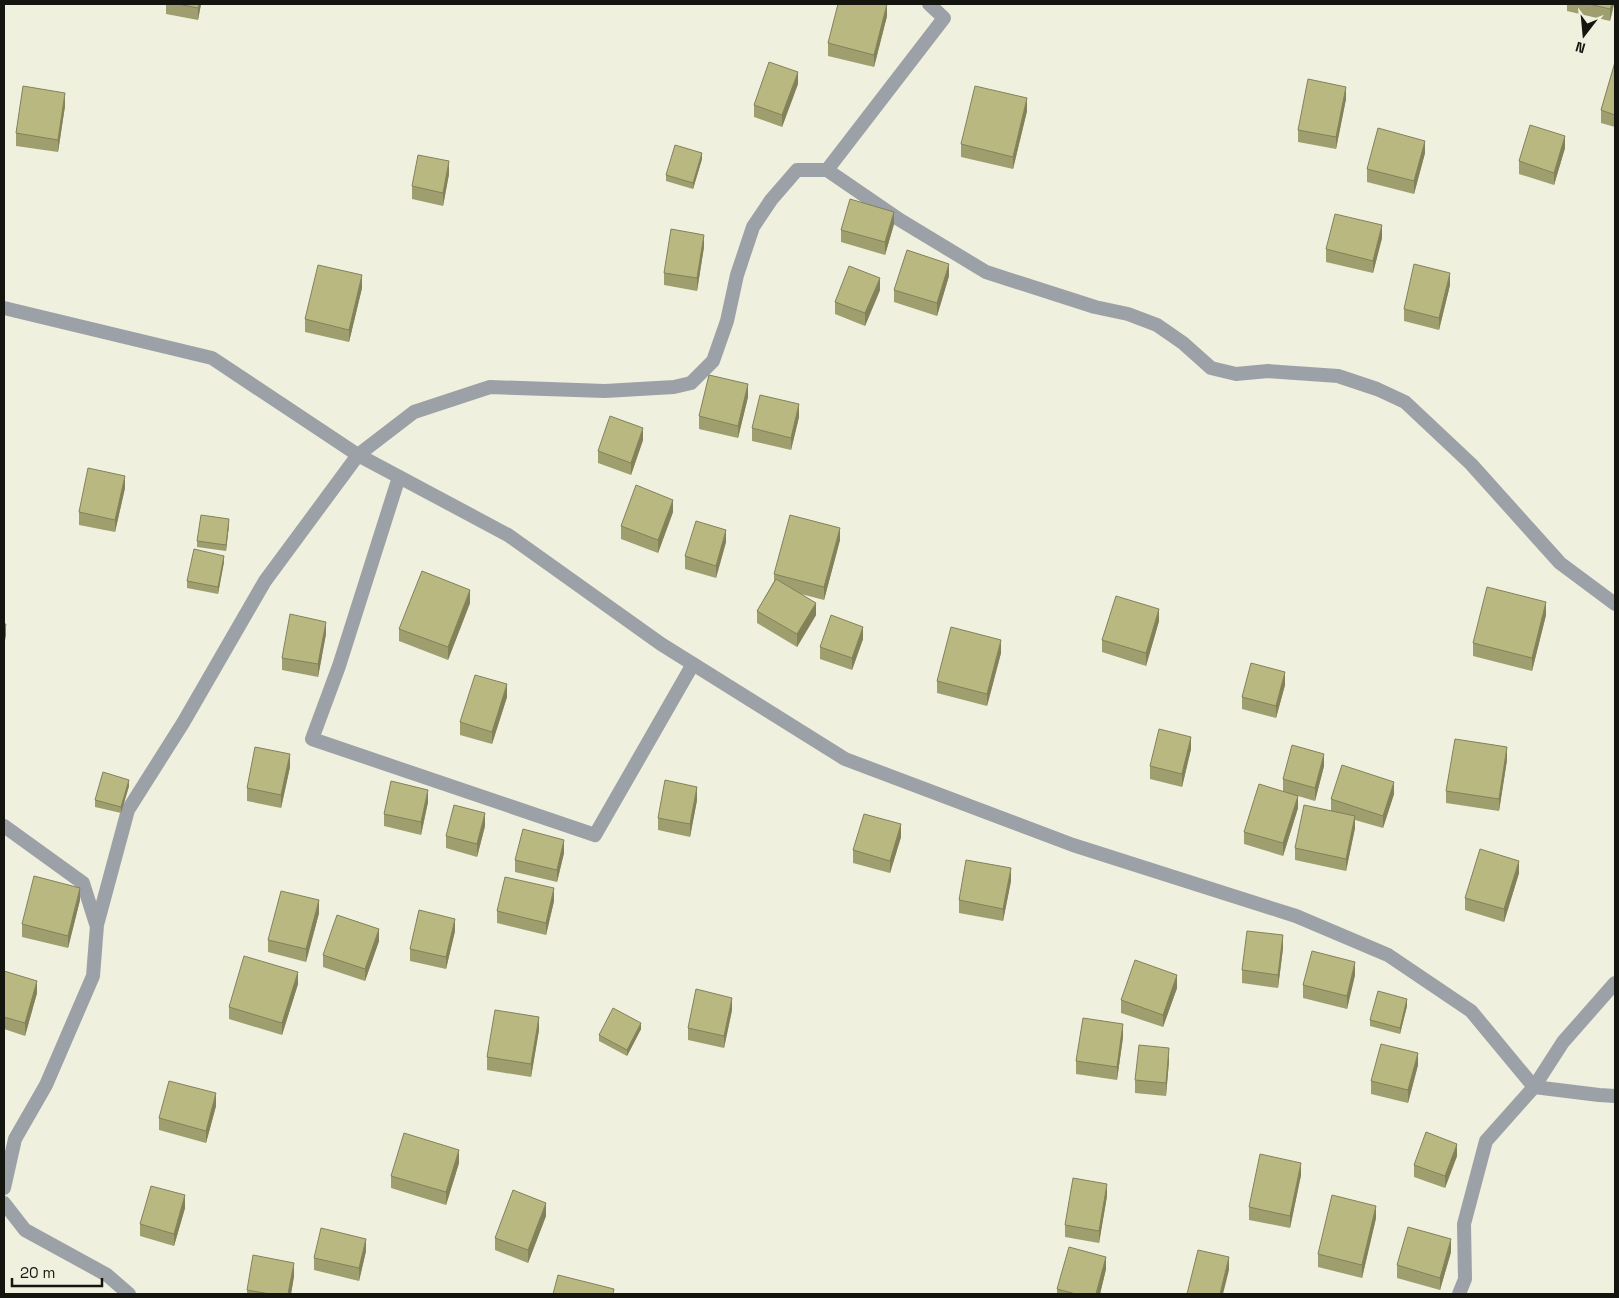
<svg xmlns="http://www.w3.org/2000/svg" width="1619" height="1298" viewBox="0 0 1619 1298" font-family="'Space Grotesk',sans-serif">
<rect width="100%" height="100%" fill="#f0f0df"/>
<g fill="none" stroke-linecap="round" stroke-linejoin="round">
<!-- minor -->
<g stroke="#9ba1a6" stroke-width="14">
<polyline points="827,170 944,18 929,4"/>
<polyline points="4,308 212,358 358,455 508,535 661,644 845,759 1073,845 1296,916 1388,955 1471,1011 1534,1087 1599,1095 1615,1096"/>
<polyline points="399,477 339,666 312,739 595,835 693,664"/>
<polyline points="4,826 83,883 96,924"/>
<polyline points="4,1188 15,1139 46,1085 93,976 97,925 128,810 183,723 265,581 358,455 414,412 490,387 605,391 674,387 691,383 713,361 727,321 737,275 753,227 771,200 797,170 827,170 900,220 986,272 1095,307 1128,314 1157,325 1183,343 1211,368 1236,374 1268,371 1338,376 1377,389 1405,402 1471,464 1560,563 1615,604"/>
<polyline points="4,1203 25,1230 107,1275 129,1294"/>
<polyline points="1459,1294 1465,1279 1464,1224 1486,1141 1534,1087 1563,1042 1615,983"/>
</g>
</g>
<!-- wall -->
<g fill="#9f9e6f">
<polygon points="166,4 201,4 198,20 166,14"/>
<polygon points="1567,4 1614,4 1610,21 1567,11"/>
<polygon points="887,16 874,67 828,56 828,43"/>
<polygon points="1615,62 1615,127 1601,123 1601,110"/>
<polygon points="798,84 782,127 754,117 754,105"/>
<polygon points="1346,99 1336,149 1298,142 1298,130"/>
<polygon points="65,106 58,152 16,146 16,133"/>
<polygon points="1027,111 1013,169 961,157 961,144"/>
<polygon points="1565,148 1554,185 1519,174 1519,161"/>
<polygon points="1425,153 1414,194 1367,182 1367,169"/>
<polygon points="702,159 693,189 666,181 666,175"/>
<polygon points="449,174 443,206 412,199 412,186"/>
<polygon points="894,224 885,255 841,242 841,230"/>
<polygon points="1382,238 1373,273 1326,262 1326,249"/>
<polygon points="704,247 697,291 664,285 664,273"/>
<polygon points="949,276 937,316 894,302 894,290"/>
<polygon points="1450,285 1439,330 1404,321 1404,309"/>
<polygon points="362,288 349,342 305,332 305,319"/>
<polygon points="880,290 865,326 835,314 835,302"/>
<polygon points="748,397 738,438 699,429 699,416"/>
<polygon points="799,417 791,450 752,441 752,428"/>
<polygon points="643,440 631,475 598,463 598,451"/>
<polygon points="125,488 115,532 79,525 79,512"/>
<polygon points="673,512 658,553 621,539 621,526"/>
<polygon points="229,525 226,551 197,547 197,541"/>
<polygon points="840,540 824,600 801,594 816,615 797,647 757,623 757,611 774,581 774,574"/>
<polygon points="726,542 716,578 685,569 685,556"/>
<polygon points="224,562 218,594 187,588 187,581"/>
<polygon points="470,603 448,660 399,641 399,629"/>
<polygon points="1546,615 1532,671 1473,656 1473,643"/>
<polygon points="1159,621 1146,666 1102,652 1102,640"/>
<polygon points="326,634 318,677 282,670 282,658"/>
<polygon points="863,639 852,670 820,659 820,647"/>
<polygon points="1001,653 987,706 937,693 937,681"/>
<polygon points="1285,685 1276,718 1242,709 1242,697"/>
<polygon points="507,697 492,744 460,735 460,722"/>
<polygon points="1191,749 1182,787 1150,779 1150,766"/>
<polygon points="1507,760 1499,811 1446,803 1446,791"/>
<polygon points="1324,766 1315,801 1298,796 1298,808 1283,856 1244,844 1244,832 1283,791 1283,779"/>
<polygon points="290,767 281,808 247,801 247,788"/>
<polygon points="129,786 121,813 95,807 95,800"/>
<polygon points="1394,794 1383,828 1355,820 1355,828 1346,871 1295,860 1295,848 1331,810 1331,799"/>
<polygon points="697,800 690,837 658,830 658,818"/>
<polygon points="428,802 421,835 384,826 384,814"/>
<polygon points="485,826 477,857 446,848 446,836"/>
<polygon points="901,837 890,873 853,863 853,850"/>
<polygon points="564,853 557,882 515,872 515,860"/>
<polygon points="1519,873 1504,922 1465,910 1465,898"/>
<polygon points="1011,881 1003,921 959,913 959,900"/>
<polygon points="80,900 68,948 22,937 22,924"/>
<polygon points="554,901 546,935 497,923 497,911"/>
<polygon points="319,913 306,962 268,952 268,940"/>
<polygon points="455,931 446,969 410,961 410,949"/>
<polygon points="379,941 365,981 323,967 323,955"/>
<polygon points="1283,948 1278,988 1242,983 1242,970"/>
<polygon points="4,971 37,993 25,1036 4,1029"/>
<polygon points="1355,975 1347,1009 1303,998 1303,985"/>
<polygon points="298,984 282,1035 229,1019 229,1007"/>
<polygon points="1177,988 1163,1027 1121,1013 1121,1000"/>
<polygon points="1407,1006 1400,1034 1370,1026 1370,1020"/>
<polygon points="732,1010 724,1048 688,1040 688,1028"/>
<polygon points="641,1029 627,1056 599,1041 599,1035"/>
<polygon points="539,1030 531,1077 487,1070 487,1057"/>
<polygon points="1123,1037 1117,1080 1076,1074 1076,1061"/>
<polygon points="1169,1061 1166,1096 1135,1093 1135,1080"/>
<polygon points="1418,1065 1408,1103 1371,1094 1371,1081"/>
<polygon points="216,1106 206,1143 159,1130 159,1118"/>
<polygon points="1457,1156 1445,1188 1414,1177 1414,1165"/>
<polygon points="459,1163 446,1205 391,1188 391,1176"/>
<polygon points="1301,1175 1290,1228 1249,1220 1249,1207"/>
<polygon points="1107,1196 1099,1243 1065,1237 1065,1225"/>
<polygon points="185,1208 174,1246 140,1236 140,1224"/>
<polygon points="546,1216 528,1263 495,1250 495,1238"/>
<polygon points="1376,1218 1362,1278 1318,1267 1318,1254"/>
<polygon points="366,1251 359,1281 314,1270 314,1258"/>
<polygon points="1451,1252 1440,1290 1397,1278 1397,1265"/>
<polygon points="1106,1269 1100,1294 1057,1294 1057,1289"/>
<polygon points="294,1276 291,1294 247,1294 247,1290"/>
</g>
<!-- shaded-wall -->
<g fill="#82815a">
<polygon points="199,4 201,4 198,20 198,8"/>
<polygon points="887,4 887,16 874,67 874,55"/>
<polygon points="1612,4 1614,4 1610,21 1610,9"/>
<polygon points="798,72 798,84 782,127 782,115"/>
<polygon points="1346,87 1346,99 1336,149 1336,137"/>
<polygon points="65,93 65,106 58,152 58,140"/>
<polygon points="1027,98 1027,111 1013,169 1013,157"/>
<polygon points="1565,136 1565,148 1554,185 1554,173"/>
<polygon points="1425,141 1425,153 1414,194 1414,181"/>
<polygon points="702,153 702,159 693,189 693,183"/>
<polygon points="449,161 449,174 443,206 443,193"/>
<polygon points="894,212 894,224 885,255 885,242"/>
<polygon points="1382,225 1382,238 1373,273 1373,261"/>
<polygon points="704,235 704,247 697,291 697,278"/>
<polygon points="949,264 949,276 937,316 937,303"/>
<polygon points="1450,273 1450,285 1439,330 1439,318"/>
<polygon points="362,275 362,288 349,342 349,330"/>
<polygon points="880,278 880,290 865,326 865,313"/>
<polygon points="748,384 748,397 738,438 738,426"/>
<polygon points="799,404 799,417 791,450 791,438"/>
<polygon points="643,428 643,440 631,475 631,463"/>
<polygon points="125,476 125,488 115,532 115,520"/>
<polygon points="673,500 673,512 658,553 658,540"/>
<polygon points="229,519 229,525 226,551 226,545"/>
<polygon points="840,528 840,540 824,600 824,587"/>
<polygon points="726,530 726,542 716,578 716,566"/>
<polygon points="224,556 224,562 218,594 218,587"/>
<polygon points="470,590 470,603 448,660 448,647"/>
<polygon points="1546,602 1546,615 1532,671 1532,658"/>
<polygon points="816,603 816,615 797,647 797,634"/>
<polygon points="1159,609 1159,621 1146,666 1146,653"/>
<polygon points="326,622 326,634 318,677 318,664"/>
<polygon points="6,624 6,636 4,645 4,633"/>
<polygon points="863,627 863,639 852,670 852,658"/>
<polygon points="1001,640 1001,653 987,706 987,694"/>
<polygon points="1285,672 1285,685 1276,718 1276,706"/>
<polygon points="507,684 507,697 492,744 492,732"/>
<polygon points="1191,737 1191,749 1182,787 1182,774"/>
<polygon points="1507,747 1507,760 1499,811 1499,799"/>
<polygon points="290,754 290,767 281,808 281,795"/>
<polygon points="1324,754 1324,766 1315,801 1315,788"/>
<polygon points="129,780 129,786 121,813 121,807"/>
<polygon points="1394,782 1394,794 1383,828 1383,816"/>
<polygon points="697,787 697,800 690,837 690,824"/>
<polygon points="428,790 428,802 421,835 421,822"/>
<polygon points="1298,796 1298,808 1283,856 1283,843"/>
<polygon points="485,813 485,826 477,857 477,844"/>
<polygon points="1355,816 1355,828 1346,871 1346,859"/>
<polygon points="901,824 901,837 890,873 890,861"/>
<polygon points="564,840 564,853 557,882 557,870"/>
<polygon points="1519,861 1519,873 1504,922 1504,909"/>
<polygon points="1011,868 1011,881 1003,921 1003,909"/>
<polygon points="80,888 80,900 68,948 68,936"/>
<polygon points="554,888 554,901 546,935 546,923"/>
<polygon points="319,900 319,913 306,962 306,949"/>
<polygon points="455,919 455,931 446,969 446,957"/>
<polygon points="379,929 379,941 365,981 365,969"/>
<polygon points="1283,935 1283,948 1278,988 1278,975"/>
<polygon points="1355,962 1355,975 1347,1009 1347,996"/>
<polygon points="298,972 298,984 282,1035 282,1023"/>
<polygon points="1177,975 1177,988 1163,1027 1163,1015"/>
<polygon points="37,981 37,993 25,1036 25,1023"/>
<polygon points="732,998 732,1010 724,1048 724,1036"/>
<polygon points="1407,999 1407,1006 1400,1034 1400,1028"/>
<polygon points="539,1017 539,1030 531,1077 531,1064"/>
<polygon points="641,1023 641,1029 627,1056 627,1050"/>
<polygon points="1123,1024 1123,1037 1117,1080 1117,1067"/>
<polygon points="1169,1048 1169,1061 1166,1096 1166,1083"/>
<polygon points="1418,1053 1418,1065 1408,1103 1408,1090"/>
<polygon points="216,1093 216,1106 206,1143 206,1131"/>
<polygon points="1457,1144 1457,1156 1445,1188 1445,1176"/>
<polygon points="459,1150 459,1163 446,1205 446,1192"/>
<polygon points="1301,1163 1301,1175 1290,1228 1290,1216"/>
<polygon points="1107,1184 1107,1196 1099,1243 1099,1231"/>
<polygon points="185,1195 185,1208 174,1246 174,1234"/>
<polygon points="546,1203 546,1216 528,1263 528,1250"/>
<polygon points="1376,1206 1376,1218 1362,1278 1362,1265"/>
<polygon points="366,1239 366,1251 359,1281 359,1268"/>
<polygon points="1451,1239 1451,1252 1440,1290 1440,1278"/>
<polygon points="1106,1257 1106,1269 1100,1294 1096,1294"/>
<polygon points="1229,1257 1229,1270 1223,1294 1220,1294"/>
<polygon points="294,1263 294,1276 291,1294 288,1294"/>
</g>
<!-- building -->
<g fill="#b9b881" stroke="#82815a">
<polygon points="178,4 199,4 198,8"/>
<polygon points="838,4 887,4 874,55 828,43"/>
<polygon points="1589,4 1612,4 1610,9"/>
<polygon points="769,62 798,72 782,115 754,105"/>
<polygon points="1615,62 1615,115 1601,110"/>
<polygon points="1308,79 1346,87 1336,137 1298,130"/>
<polygon points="23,86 65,93 58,140 16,133"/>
<polygon points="975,86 1027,98 1013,157 961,144"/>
<polygon points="1530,125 1565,136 1554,173 1519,161"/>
<polygon points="1378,128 1425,141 1414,181 1367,169"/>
<polygon points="675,145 702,153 693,183 666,175"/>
<polygon points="418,155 449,161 443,193 412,186"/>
<polygon points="850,199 894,212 885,242 841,230"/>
<polygon points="1335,214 1382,225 1373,261 1326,249"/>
<polygon points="671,229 704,235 697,278 664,273"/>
<polygon points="907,250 949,264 937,303 894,290"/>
<polygon points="1414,264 1450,273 1439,318 1404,309"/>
<polygon points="318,265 362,275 349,330 305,319"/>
<polygon points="849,266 880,278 865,313 835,302"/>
<polygon points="709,375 748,384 738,426 699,416"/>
<polygon points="760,395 799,404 791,438 752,428"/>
<polygon points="610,416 643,428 631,463 598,451"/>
<polygon points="88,468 125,476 115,520 79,512"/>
<polygon points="636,485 673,500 658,540 621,526"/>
<polygon points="201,515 229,519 226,545 197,541"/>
<polygon points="790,515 840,528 824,587 774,574"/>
<polygon points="696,521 726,530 716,566 685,556"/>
<polygon points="194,549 224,556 218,587 187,581"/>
<polygon points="422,571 470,590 448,647 399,629"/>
<polygon points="776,579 816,603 797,634 757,611"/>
<polygon points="1487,587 1546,602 1532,658 1473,643"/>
<polygon points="1116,596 1159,609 1146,653 1102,640"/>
<polygon points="290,614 326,622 318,664 282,658"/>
<polygon points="831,615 863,627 852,658 820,647"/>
<polygon points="4,624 6,624 4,633"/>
<polygon points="951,627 1001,640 987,694 937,681"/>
<polygon points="1251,663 1285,672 1276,706 1242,697"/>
<polygon points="475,675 507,684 492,732 460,722"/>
<polygon points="1159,729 1191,737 1182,774 1150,766"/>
<polygon points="1455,739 1507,747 1499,799 1446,791"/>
<polygon points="1292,745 1324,754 1315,788 1283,779"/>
<polygon points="255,747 290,754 281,795 247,788"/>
<polygon points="1342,765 1394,782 1383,816 1331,799"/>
<polygon points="103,772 129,780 121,807 95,800"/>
<polygon points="665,780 697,787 690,824 658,818"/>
<polygon points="391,781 428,790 421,822 384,814"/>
<polygon points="1259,784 1298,796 1283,843 1244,832"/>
<polygon points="454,805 485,813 477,844 446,836"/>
<polygon points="1304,805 1355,816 1346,859 1295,848"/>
<polygon points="864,814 901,824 890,861 853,850"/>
<polygon points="523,829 564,840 557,870 515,860"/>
<polygon points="1480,849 1519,861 1504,909 1465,898"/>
<polygon points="966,860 1011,868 1003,909 959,900"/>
<polygon points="34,876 80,888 68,936 22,924"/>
<polygon points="505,877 554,888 546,923 497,911"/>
<polygon points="281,891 319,900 306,949 268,940"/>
<polygon points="419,910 455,919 446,957 410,949"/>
<polygon points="337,915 379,929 365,969 323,955"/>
<polygon points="1247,931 1283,935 1278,975 1242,970"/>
<polygon points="1312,951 1355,962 1347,996 1303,985"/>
<polygon points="244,956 298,972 282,1023 229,1007"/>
<polygon points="1135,960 1177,975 1163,1015 1121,1000"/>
<polygon points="4,971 37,981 25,1023 4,1017"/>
<polygon points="696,989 732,998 724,1036 688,1028"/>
<polygon points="1378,991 1407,999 1400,1028 1370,1020"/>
<polygon points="613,1008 641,1023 627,1050 599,1035"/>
<polygon points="495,1010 539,1017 531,1064 487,1057"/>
<polygon points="1083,1018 1123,1024 1117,1067 1076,1061"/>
<polygon points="1381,1044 1418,1053 1408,1090 1371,1081"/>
<polygon points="1139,1045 1169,1048 1166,1083 1135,1080"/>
<polygon points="169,1081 216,1093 206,1131 159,1118"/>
<polygon points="1426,1132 1457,1144 1445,1176 1414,1165"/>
<polygon points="404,1133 459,1150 446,1192 391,1176"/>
<polygon points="1260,1154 1301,1163 1290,1216 1249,1207"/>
<polygon points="1073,1178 1107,1184 1099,1231 1065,1225"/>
<polygon points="151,1186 185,1195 174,1234 140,1224"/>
<polygon points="513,1190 546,1203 528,1250 495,1238"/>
<polygon points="1332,1195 1376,1206 1362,1265 1318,1254"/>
<polygon points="1408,1227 1451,1239 1440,1278 1397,1265"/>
<polygon points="321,1228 366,1239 359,1268 314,1258"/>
<polygon points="1069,1247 1106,1257 1096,1294 1076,1294 1057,1289"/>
<polygon points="1198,1250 1229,1257 1220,1294 1187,1294"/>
<polygon points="253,1255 294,1263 288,1294 270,1294 247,1290"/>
<polygon points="558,1275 614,1289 613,1294 553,1294"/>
</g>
<!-- border -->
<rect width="1619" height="1298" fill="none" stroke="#15150f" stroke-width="10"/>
<!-- north arrow -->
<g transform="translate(1584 35) rotate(196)" stroke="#f0f0df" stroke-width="4" paint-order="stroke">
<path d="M0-4L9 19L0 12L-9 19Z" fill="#15150f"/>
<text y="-8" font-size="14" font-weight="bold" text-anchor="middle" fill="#15150f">N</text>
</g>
<!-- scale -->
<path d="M12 1278v8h90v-8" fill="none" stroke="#15150f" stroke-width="2.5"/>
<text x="20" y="1278" font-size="15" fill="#15150f" stroke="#f0f0df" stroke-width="4" paint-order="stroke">20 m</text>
</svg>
